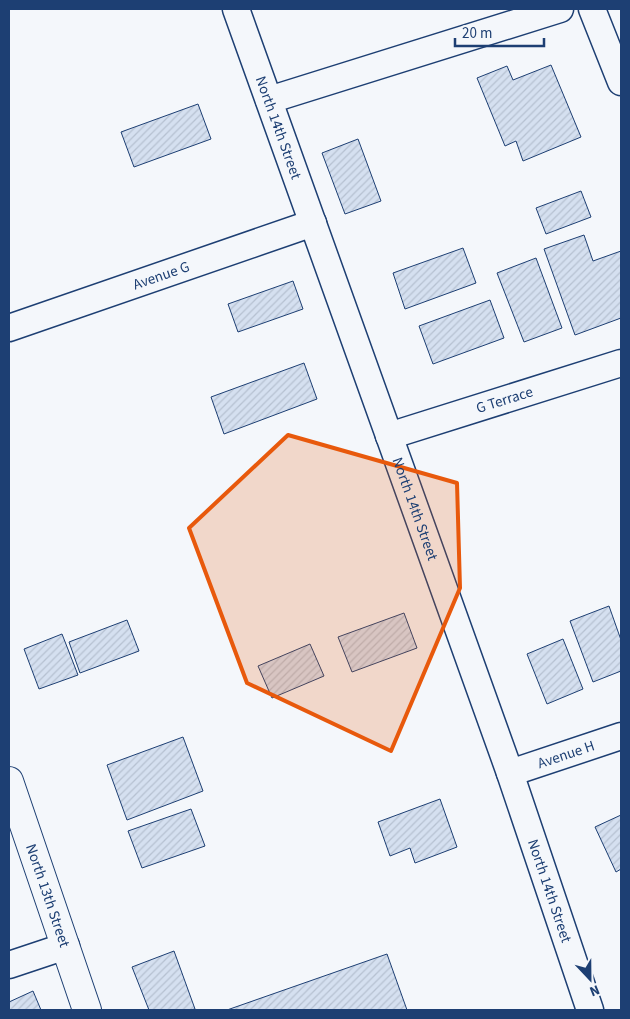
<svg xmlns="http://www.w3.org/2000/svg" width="630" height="1019" viewBox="0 0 630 1019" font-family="'Source Sans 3',sans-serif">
<defs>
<pattern id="building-hatch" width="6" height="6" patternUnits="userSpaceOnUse" patternTransform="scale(1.25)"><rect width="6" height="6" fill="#d5e0f0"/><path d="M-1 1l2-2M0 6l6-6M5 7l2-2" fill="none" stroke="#b6c1d1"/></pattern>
</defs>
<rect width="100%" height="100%" fill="#f4f7fb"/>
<!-- building -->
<g fill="url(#building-hatch)" stroke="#1d3f73">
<polygon points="551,65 581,137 523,161 516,141 505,146 477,78 507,66 513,80"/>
<polygon points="198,104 211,139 134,167 121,132"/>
<polygon points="358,139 381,201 345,214 322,153"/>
<polygon points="581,191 591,217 546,234 536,208"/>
<polygon points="584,235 593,261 621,251 621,318 575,335 544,249"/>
<polygon points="463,248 476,283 405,309 393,273"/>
<polygon points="536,258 562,328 524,342 497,273"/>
<polygon points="293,281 303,309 238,332 228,304"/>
<polygon points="490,300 504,338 433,364 419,326"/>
<polygon points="304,363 317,399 224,434 211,397"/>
<polygon points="609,606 621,640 621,671 593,682 570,621"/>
<polygon points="404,613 417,648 352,672 338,637"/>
<polygon points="127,620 139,651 80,673 69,642"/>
<polygon points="62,634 78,675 39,689 24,649"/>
<polygon points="563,639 583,689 547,704 527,654"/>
<polygon points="310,644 324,676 272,698 258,666"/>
<polygon points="183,737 203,791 127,820 107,765"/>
<polygon points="440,799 457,847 415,863 410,848 390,856 378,822"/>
<polygon points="191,809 205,846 142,868 128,831"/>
<polygon points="621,815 621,869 616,872 595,827"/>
<polygon points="174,951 195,1009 190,1010 149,1010 132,967"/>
<polygon points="387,954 407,1010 227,1010"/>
<polygon points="33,991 41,1010 9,1010 9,1002"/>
</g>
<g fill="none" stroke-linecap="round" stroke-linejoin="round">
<!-- street casing -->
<g stroke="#1d3f73" stroke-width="29">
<g id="street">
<path id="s1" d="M236 9 510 773 590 1010"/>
<polyline points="592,9 621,82"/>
<polyline points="269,100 560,9"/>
<path id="s2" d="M9 328 313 223"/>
<path id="s3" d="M389 436 621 363"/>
<path id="s4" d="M510 773 621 736"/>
<polyline points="9,965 66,946"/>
</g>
</g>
<!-- secondary casing -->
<g stroke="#1d3f73" stroke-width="30">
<g id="secondary">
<path id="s5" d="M9 781 87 1010"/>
</g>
</g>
<!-- street -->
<use href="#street" stroke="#f4f7fb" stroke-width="26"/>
<!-- secondary -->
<use href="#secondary" stroke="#f4f7fb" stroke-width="28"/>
</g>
<!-- marked area -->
<path fill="#e8590c" fill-opacity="0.2" stroke="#e8590c" stroke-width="4" stroke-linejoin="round" d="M288 435 457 483 460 588 391 751 247 683 189 528Z"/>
<g text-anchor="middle" stroke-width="4" stroke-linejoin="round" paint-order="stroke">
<!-- street labels -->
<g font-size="15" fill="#1d3f73" stroke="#f4f7fb">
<text dy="5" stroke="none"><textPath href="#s1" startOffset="126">North 14th Street</textPath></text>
<text dy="5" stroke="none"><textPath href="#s2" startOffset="161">Avenue G</textPath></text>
<text dy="5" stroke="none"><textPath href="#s3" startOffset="121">G Terrace</textPath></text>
<text dy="5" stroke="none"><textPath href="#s1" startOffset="531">North 14th Street</textPath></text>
<text dy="5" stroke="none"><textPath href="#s4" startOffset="59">Avenue H</textPath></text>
<text dy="5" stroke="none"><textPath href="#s1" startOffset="936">North 14th Street</textPath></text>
<text dy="5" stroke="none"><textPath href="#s5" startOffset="121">North 13th Street</textPath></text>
</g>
</g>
<!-- border -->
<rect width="630" height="1019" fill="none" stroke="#1d3f73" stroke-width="20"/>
<!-- north arrow -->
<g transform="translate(590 979) rotate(158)" stroke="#f4f7fb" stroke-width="4" paint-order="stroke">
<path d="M0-4L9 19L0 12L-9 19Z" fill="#1d3f73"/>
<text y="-8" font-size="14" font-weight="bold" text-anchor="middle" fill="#1d3f73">N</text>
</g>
<!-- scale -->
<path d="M455 38v8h89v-8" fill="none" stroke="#1d3f73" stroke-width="2.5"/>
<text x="462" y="38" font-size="15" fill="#1d3f73" stroke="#f4f7fb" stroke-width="4" paint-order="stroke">20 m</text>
</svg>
